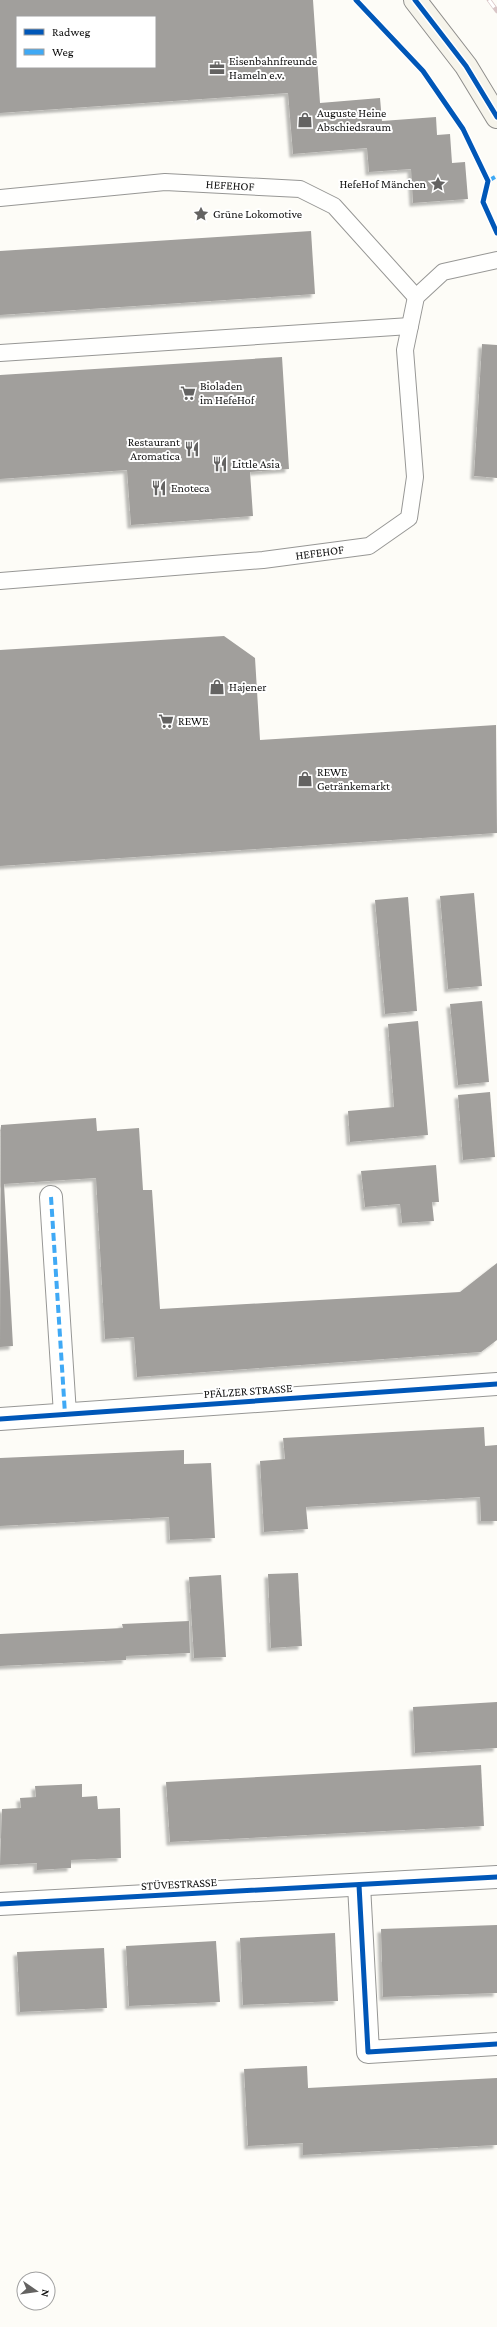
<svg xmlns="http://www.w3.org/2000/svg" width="497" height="2327" viewBox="0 0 497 2327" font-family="'Crimson Pro',serif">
<defs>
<filter id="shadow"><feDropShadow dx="-3.5" dy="3.5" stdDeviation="1" flood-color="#0004"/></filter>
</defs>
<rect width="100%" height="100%" fill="#fdfcf7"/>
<!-- building -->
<g fill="#a19f9c" fill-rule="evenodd" filter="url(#shadow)">
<path d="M0 0H313L320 103 380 98 382 121 436 117 437 135 450 134 452 163 465 162 468 199 413 203 411 169 369 172 367 148 293 154 288 93 0 113ZM17 17H155V67H17Z"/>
<polygon points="311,231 315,294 0,315 0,251"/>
<polygon points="482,344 497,345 497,478 474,476"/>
<polygon points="282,357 289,469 250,472 253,516 131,525 127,470 0,479 0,375"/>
<polygon points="224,636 255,658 260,740 496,725 497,833 0,866 0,650"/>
<polygon points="474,893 482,986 448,989 440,896"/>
<polygon points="408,897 417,1011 385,1014 375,900"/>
<polygon points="482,1001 489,1082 458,1085 450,1004"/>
<polygon points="418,1021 428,1135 350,1142 348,1111 394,1107 388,1024"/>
<polygon points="490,1092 495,1157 463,1160 458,1095"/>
<polygon points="96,1118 97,1131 139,1128 143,1190 152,1190 160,1309 460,1292 497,1263 497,1340 481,1352 137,1377 134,1337 105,1339 96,1178 4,1184 13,1346 0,1347 1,1125"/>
<polygon points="436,1165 439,1202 432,1202 434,1221 402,1223 400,1204 365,1207 361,1171"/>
<polygon points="484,1427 485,1446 497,1445 497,1521 481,1521 480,1497 306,1507 308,1529 264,1532 260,1461 285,1459 283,1438"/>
<polygon points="184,1450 184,1464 211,1463 215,1538 170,1540 169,1517 0,1526 0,1458"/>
<polygon points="298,1573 302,1646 271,1648 268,1574"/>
<polygon points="221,1575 226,1657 194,1658 189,1577"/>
<polygon points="189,1621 190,1653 126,1656 126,1660 0,1666 0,1634 123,1628 122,1624"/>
<polygon points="497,1702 497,1748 415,1753 413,1707"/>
<polygon points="481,1765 484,1826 170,1842 166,1782"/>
<polygon points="82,1784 82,1797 97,1796 98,1809 120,1808 121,1858 71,1860 71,1868 37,1870 37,1863 0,1865 2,1809 21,1808 20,1798 36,1797 35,1786"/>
<polygon points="497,1925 497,1993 383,1997 381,1929"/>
<polygon points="335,1933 338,2001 243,2005 240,1938"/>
<polygon points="216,1941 220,2002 129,2006 126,1946"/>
<polygon points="104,1948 107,2008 20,2012 17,1952"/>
<polygon points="307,2066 308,2088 497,2078 497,2145 303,2155 303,2143 248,2146 244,2069"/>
</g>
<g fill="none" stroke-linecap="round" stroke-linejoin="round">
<!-- lane casing -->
<g stroke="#979795" stroke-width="18">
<g id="lane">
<path id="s1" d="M0 198 165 182 300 189 334 206 416 297"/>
<polyline points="0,353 410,326"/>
<path id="s2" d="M0 581 263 560 369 546 409 518 415 477 405 350 416 297 443 272 497 260"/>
</g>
</g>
<!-- street casing -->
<g stroke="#979795" stroke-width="24">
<g id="street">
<polyline points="51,1197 65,1414"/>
<polyline points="0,1419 497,1384"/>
<polyline points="359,1885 368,2052 497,2044"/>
<polyline points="0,1904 497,1877"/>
</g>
</g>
<!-- secondary casing -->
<g stroke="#8e8d8b" stroke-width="24">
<polyline id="secondary" points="415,0 466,66 497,117"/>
</g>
<!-- lane -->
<use href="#lane" stroke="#fffffe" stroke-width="16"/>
<!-- street -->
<use href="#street" stroke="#fffffe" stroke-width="22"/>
<!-- secondary -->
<use href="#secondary" stroke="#f6f4eb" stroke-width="22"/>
<!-- rail casing -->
<g stroke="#d9c6c7" stroke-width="4.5">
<polyline id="rail" points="489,0 497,11"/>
</g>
<!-- rail -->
<use href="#rail" stroke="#fff" stroke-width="3" stroke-dasharray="9" stroke-linecap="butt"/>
<!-- quiet -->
<g stroke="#3fa9f5" stroke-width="4" stroke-dasharray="8 4" stroke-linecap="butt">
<polyline points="488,181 497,176"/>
<polyline points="51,1197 65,1414"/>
</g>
<!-- cycleway casing -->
<g stroke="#fff" stroke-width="8">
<g id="cycleway">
<polyline points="356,0 423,71 463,129 488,181 483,202 497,233"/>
<polyline points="415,0 466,66 497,117"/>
<polyline points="0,1419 497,1384"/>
<polyline points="359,1885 368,2052 497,2044"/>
<polyline points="0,1904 497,1877"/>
</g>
</g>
<!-- cycleway -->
<use href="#cycleway" stroke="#0057b8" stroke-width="5"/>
</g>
<!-- icons -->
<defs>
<g id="office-bare" transform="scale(1.2)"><path d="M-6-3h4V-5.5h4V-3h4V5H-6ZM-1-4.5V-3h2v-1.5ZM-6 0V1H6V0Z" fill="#646362" stroke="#fff" stroke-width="2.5" paint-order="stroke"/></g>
<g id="shop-bare" transform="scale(1.2)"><path d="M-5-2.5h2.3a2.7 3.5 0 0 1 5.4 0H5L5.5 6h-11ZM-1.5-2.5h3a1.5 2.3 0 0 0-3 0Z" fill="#646362" stroke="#fff" stroke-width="2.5" paint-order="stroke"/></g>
<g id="sight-bare" transform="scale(1.2)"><path d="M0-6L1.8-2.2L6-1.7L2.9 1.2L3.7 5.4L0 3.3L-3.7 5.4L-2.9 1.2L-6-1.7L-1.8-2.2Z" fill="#646362" stroke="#fff" stroke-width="2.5" paint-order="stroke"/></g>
<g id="supermarket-bare" transform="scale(1.2)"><path d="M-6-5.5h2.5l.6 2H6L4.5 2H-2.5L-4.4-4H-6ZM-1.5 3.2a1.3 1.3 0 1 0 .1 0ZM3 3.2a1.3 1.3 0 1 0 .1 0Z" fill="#646362" stroke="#fff" stroke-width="2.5" paint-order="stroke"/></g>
<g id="restaurant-bare" transform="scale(1.2)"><path d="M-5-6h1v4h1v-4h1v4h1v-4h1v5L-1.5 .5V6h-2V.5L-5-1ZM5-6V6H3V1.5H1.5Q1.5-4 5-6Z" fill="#646362" stroke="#fff" stroke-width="2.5" paint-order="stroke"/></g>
</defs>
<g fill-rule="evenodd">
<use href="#office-bare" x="217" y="68"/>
<use href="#shop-bare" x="305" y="120"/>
<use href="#sight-bare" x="438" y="184"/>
<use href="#sight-bare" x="201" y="214"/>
<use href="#supermarket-bare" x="188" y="393"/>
<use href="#restaurant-bare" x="192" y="449"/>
<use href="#restaurant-bare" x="220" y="464"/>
<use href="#restaurant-bare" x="159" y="488"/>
<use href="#shop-bare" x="217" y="687"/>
<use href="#supermarket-bare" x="166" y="721"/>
<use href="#shop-bare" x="305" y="779"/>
</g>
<g text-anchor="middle" stroke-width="4" stroke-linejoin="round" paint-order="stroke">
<!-- poi labels -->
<g font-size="12" fill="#111" stroke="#fff" text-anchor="start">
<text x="229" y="65">Eisenbahnfreunde<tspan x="229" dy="14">Hameln e.v.</tspan></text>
<text x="317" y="117">Auguste Heine<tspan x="317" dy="14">Abschiedsraum</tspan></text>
<text x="426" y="188" text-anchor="end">HefeHof Mänchen</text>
<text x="213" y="218">Grüne Lokomotive</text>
<text x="200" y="390">Bioladen<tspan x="200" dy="14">im HefeHof</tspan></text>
<text x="180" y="446" text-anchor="end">Restaurant<tspan x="180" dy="14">Aromatica</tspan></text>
<text x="232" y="468">Little Asia</text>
<text x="171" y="492">Enoteca</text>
<text x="229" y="691">Hajener</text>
<text x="178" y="725">REWE</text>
<text x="317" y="776">REWE<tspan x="317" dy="14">Getränkemarkt</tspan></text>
</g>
<!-- street labels -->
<g font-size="12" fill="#111" stroke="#fff">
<text dy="4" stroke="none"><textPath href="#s1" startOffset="231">HEFEHOF</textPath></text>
<text dy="4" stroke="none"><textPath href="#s2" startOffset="321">HEFEHOF</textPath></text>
<text transform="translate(248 1391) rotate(-4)" y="4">PFÄLZER STRASSE</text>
<text transform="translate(179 1884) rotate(-3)" y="4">STÜVESTRASSE</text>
</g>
</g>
<!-- legend -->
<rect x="16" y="16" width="140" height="52" fill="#ffffff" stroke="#a0a0a0"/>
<rect x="24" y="29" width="20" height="6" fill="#0057b8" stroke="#a0a0a0"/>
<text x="52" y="36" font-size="12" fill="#111111">Radweg</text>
<rect x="24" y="49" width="20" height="6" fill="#3fa9f5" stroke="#a0a0a0"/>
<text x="52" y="56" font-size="12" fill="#111111">Weg</text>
<!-- north arrow -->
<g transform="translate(36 2291) rotate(103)"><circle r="19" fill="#ffffff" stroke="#a0a0a0"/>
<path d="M0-3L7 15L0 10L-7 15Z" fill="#646362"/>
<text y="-6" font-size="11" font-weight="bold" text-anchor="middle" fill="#111111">N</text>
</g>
</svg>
